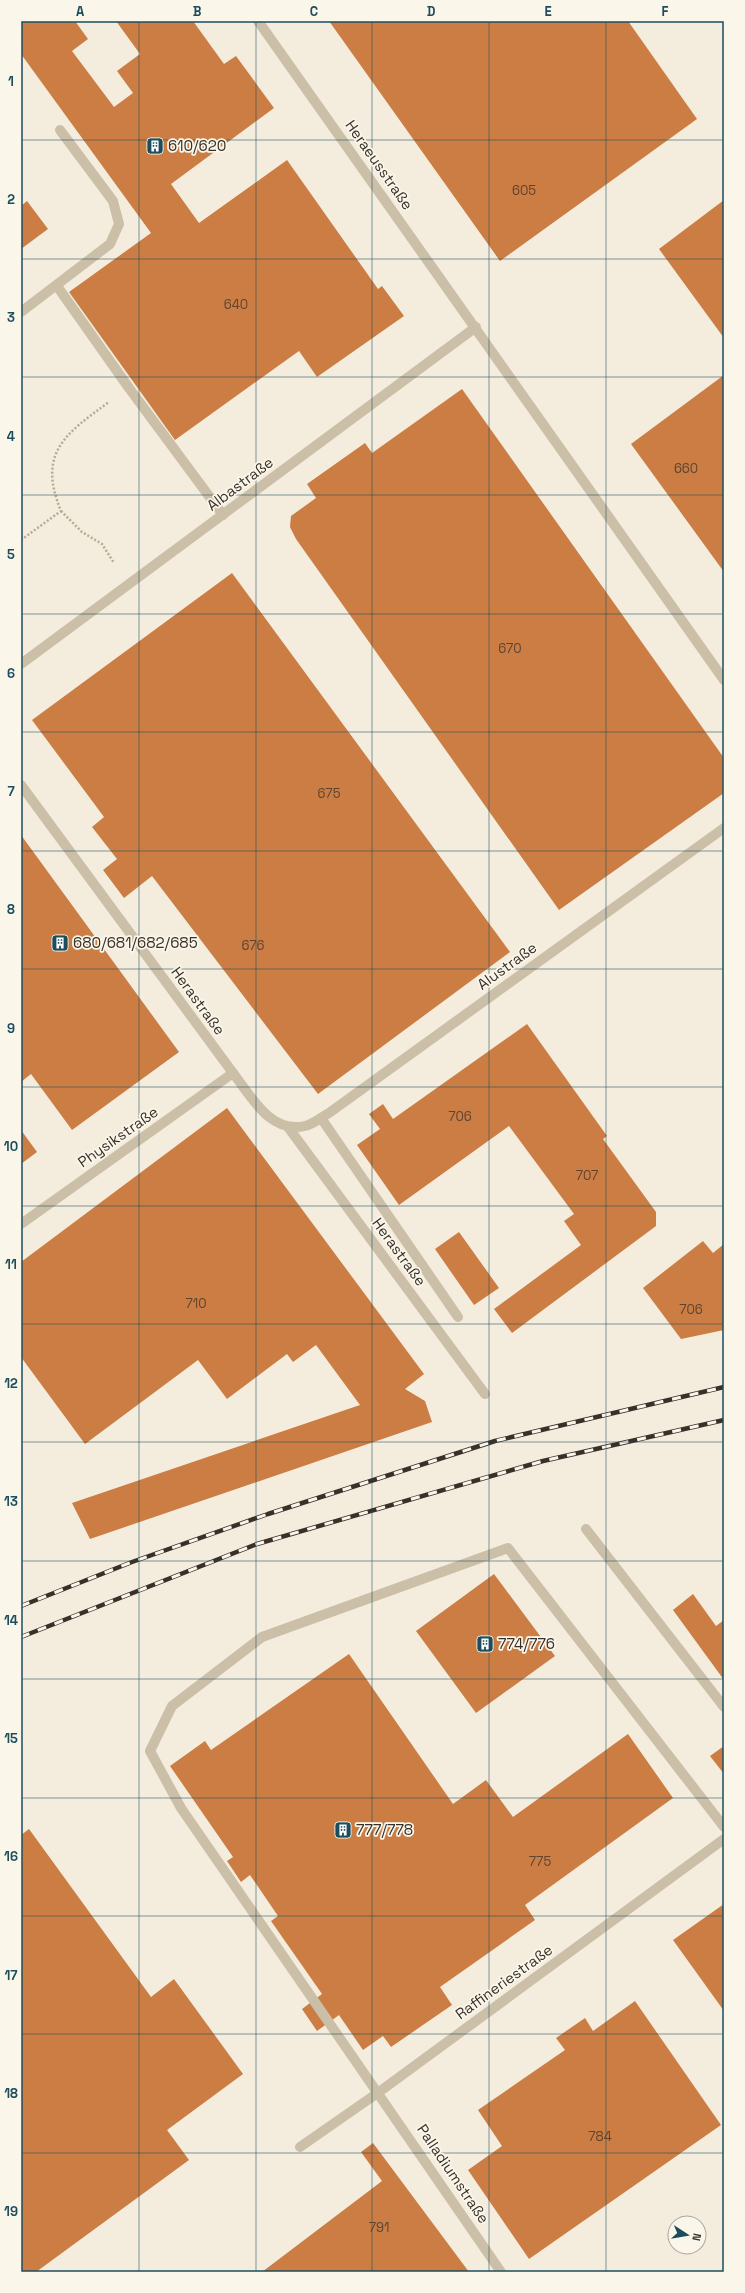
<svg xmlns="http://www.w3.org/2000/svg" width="745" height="2293" viewBox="0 0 745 2293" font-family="'Space Grotesk',sans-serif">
<rect width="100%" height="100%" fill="#f4eddd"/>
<!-- building -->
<g fill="#cb7d44">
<polygon points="21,21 75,21 88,39 72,51 114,107 133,93 117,71 140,54 116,21 193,21 224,64 236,56 274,108 171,184 199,223 287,160 378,289 382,286 404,316 317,377 299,351 175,440 69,292 151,233 21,54"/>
<polygon points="329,21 628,21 697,119 500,261"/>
<polygon points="724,200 724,338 659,249"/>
<polygon points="27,201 48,229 21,249 21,206"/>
<polygon points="724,375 724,572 631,444"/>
<polygon points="462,389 724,758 724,793 559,910 296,539 290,527 291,516 316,498 307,484 365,443 372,453"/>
<polygon points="232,573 510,952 318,1094 152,876 124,898 103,870 117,859 92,827 104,817 32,720"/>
<polygon points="21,835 179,1052 72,1130 31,1074 21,1082"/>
<polygon points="527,1024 607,1136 603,1139 656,1212 656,1226 512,1333 494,1309 581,1245 564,1221 574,1214 509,1126 399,1205 357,1145 380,1129 369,1114 383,1104 393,1119"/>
<polygon points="227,1108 424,1374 405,1389 425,1401 432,1422 90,1539 72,1503 360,1405 316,1345 293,1362 287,1354 227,1399 198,1360 85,1444 21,1357 21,1262"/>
<polygon points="21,1130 37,1152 21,1164"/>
<polygon points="459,1232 499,1288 474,1305 435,1249"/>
<polygon points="703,1241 713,1253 724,1244 724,1330 681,1339 643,1288"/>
<polygon points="494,1574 555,1656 476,1713 416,1631"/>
<polygon points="693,1594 716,1626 724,1620 724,1680 673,1610"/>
<polygon points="349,1654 453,1804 486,1780 513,1817 628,1734 673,1798 525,1905 535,1920 440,1987 452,2005 391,2047 383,2036 363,2050 339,2015 317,2031 302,2009 322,1994 271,1921 278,1916 250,1875 241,1882 227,1861 233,1857 170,1766 205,1741 211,1750"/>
<polygon points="724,1746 724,1774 710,1756"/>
<polygon points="29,1829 151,1997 174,1979 243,2074 167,2130 189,2160 36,2272 21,2272 21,1835"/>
<polygon points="724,1904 724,2011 673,1940"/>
<polygon points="635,2001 721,2125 529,2259 468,2170 502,2146 478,2110 565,2050 556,2038 585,2018 593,2031"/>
<polygon points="373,2143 469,2272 262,2272 382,2181 361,2152"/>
</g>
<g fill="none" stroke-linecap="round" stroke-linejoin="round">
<!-- path -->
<g stroke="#b8aa92" stroke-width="2.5" stroke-dasharray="2 2" stroke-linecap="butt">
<polyline points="61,511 82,532 102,544 114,563"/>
<path d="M21 540 61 511C37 453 65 434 109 402"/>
</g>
<!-- service -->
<g stroke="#ccbfa8" stroke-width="10">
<polyline points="258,21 724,680"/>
<polyline points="57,286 129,388 223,515"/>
<polyline points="21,312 110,244 119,224 113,201 60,130"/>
<polyline points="21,664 476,327"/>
<path d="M21 785 233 1073C251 1096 270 1134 305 1126 313 1124 322 1117 329 1113L724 828"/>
<polyline points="321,1118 458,1317"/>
<polyline points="288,1127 485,1394"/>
<polyline points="21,1224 233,1073"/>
<polyline points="586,1529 724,1707"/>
<polyline points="300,2147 379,2092 724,1839"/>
<polyline points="501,2272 181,1808 150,1751 172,1706 262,1637 508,1548 724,1827"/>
</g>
<!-- rail casing -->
<g stroke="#393129" stroke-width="4.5">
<g id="rail">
<polyline points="21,1606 132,1562 268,1514 495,1441 724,1387"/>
<polyline points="21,1637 257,1544 543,1461 724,1420"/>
</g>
</g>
<!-- rail -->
<use href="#rail" stroke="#fbf6ea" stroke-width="3" stroke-dasharray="9" stroke-linecap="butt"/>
</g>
<!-- grid -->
<path fill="none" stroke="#1c4d5d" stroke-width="1" stroke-opacity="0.55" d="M139 21V2272M256 21V2272M372 21V2272M489 21V2272M606 21V2272M21 140H724M21 259H724M21 377H724M21 495H724M21 614H724M21 732H724M21 851H724M21 969H724M21 1087H724M21 1206H724M21 1324H724M21 1442H724M21 1561H724M21 1679H724M21 1798H724M21 1916H724M21 2034H724M21 2153H724"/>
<!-- icons -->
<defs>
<g id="building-square" transform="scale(0.9)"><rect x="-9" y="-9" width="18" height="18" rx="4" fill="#1c4d5d" stroke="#fbf6ea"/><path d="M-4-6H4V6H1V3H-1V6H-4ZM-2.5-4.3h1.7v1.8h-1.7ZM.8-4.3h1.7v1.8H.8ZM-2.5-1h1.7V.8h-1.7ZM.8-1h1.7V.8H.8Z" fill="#fff"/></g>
</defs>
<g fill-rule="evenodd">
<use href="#building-square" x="155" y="146"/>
<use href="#building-square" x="60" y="943"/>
<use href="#building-square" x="485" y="1644"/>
<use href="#building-square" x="343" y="1830"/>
</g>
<g text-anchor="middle" stroke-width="3.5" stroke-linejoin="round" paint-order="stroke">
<!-- number labels -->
<g font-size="13" fill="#5e4430">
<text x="524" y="195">605</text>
<text x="236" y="309">640</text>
<text x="686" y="473">660</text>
<text x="510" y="653">670</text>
<text x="329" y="798">675</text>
<text x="253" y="950">676</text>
<text x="460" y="1121">706</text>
<text x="587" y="1180">707</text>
<text x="196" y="1308">710</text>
<text x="691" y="1314">706</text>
<text x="540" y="1866">775</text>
<text x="600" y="2141">784</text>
<text x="379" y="2232">791</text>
</g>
<!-- poi labels -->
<g font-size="15" fill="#393129" stroke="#fbf6ea" text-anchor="start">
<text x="168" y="151">610/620</text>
<text x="73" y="948">680/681/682/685</text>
<text x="498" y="1649">774/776</text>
<text x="356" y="1835">777/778</text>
</g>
<!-- street labels -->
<g font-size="15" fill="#393129" stroke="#fbf6ea">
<text transform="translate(379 165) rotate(55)" y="5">Heraeusstraße</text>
<text transform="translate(240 484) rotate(-37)" y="5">Albastraße</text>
<text transform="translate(507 966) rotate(-36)" y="5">Alustraße</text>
<text transform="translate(198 1001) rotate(54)" y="5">Herastraße</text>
<text transform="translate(118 1137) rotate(-35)" y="5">Physikstraße</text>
<text transform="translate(399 1252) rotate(54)" y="5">Herastraße</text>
<text transform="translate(504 1982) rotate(-36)" y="5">Raffineriestraße</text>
<text transform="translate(453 2174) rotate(56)" y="5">Palladiumstraße</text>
</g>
</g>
<!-- border -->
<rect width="745" height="2293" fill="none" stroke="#fbf6ea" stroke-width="44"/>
<!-- north arrow -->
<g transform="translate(687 2235) rotate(102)"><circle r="19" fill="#fbf6ea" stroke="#ada79d"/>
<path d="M0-3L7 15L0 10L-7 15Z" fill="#1c4d5d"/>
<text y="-6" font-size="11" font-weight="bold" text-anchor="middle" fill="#393129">N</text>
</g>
<rect x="22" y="22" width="701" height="2249" fill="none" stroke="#1c4d5d" stroke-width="1.5"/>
<g font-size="13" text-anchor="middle" font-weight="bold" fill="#1c4d5d">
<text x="80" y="16">A</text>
<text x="197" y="16">B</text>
<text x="314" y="16">C</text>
<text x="431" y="16">D</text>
<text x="548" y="16">E</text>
<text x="665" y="16">F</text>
<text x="11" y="86">1</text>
<text x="11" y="204">2</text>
<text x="11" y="322">3</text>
<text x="11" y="441">4</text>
<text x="11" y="559">5</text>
<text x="11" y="678">6</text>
<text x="11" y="796">7</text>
<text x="11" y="914">8</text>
<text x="11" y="1033">9</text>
<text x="11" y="1151">10</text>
<text x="11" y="1269">11</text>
<text x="11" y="1388">12</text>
<text x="11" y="1506">13</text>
<text x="11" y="1625">14</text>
<text x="11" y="1743">15</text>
<text x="11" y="1861">16</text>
<text x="11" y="1980">17</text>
<text x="11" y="2098">18</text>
<text x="11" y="2216">19</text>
</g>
</svg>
